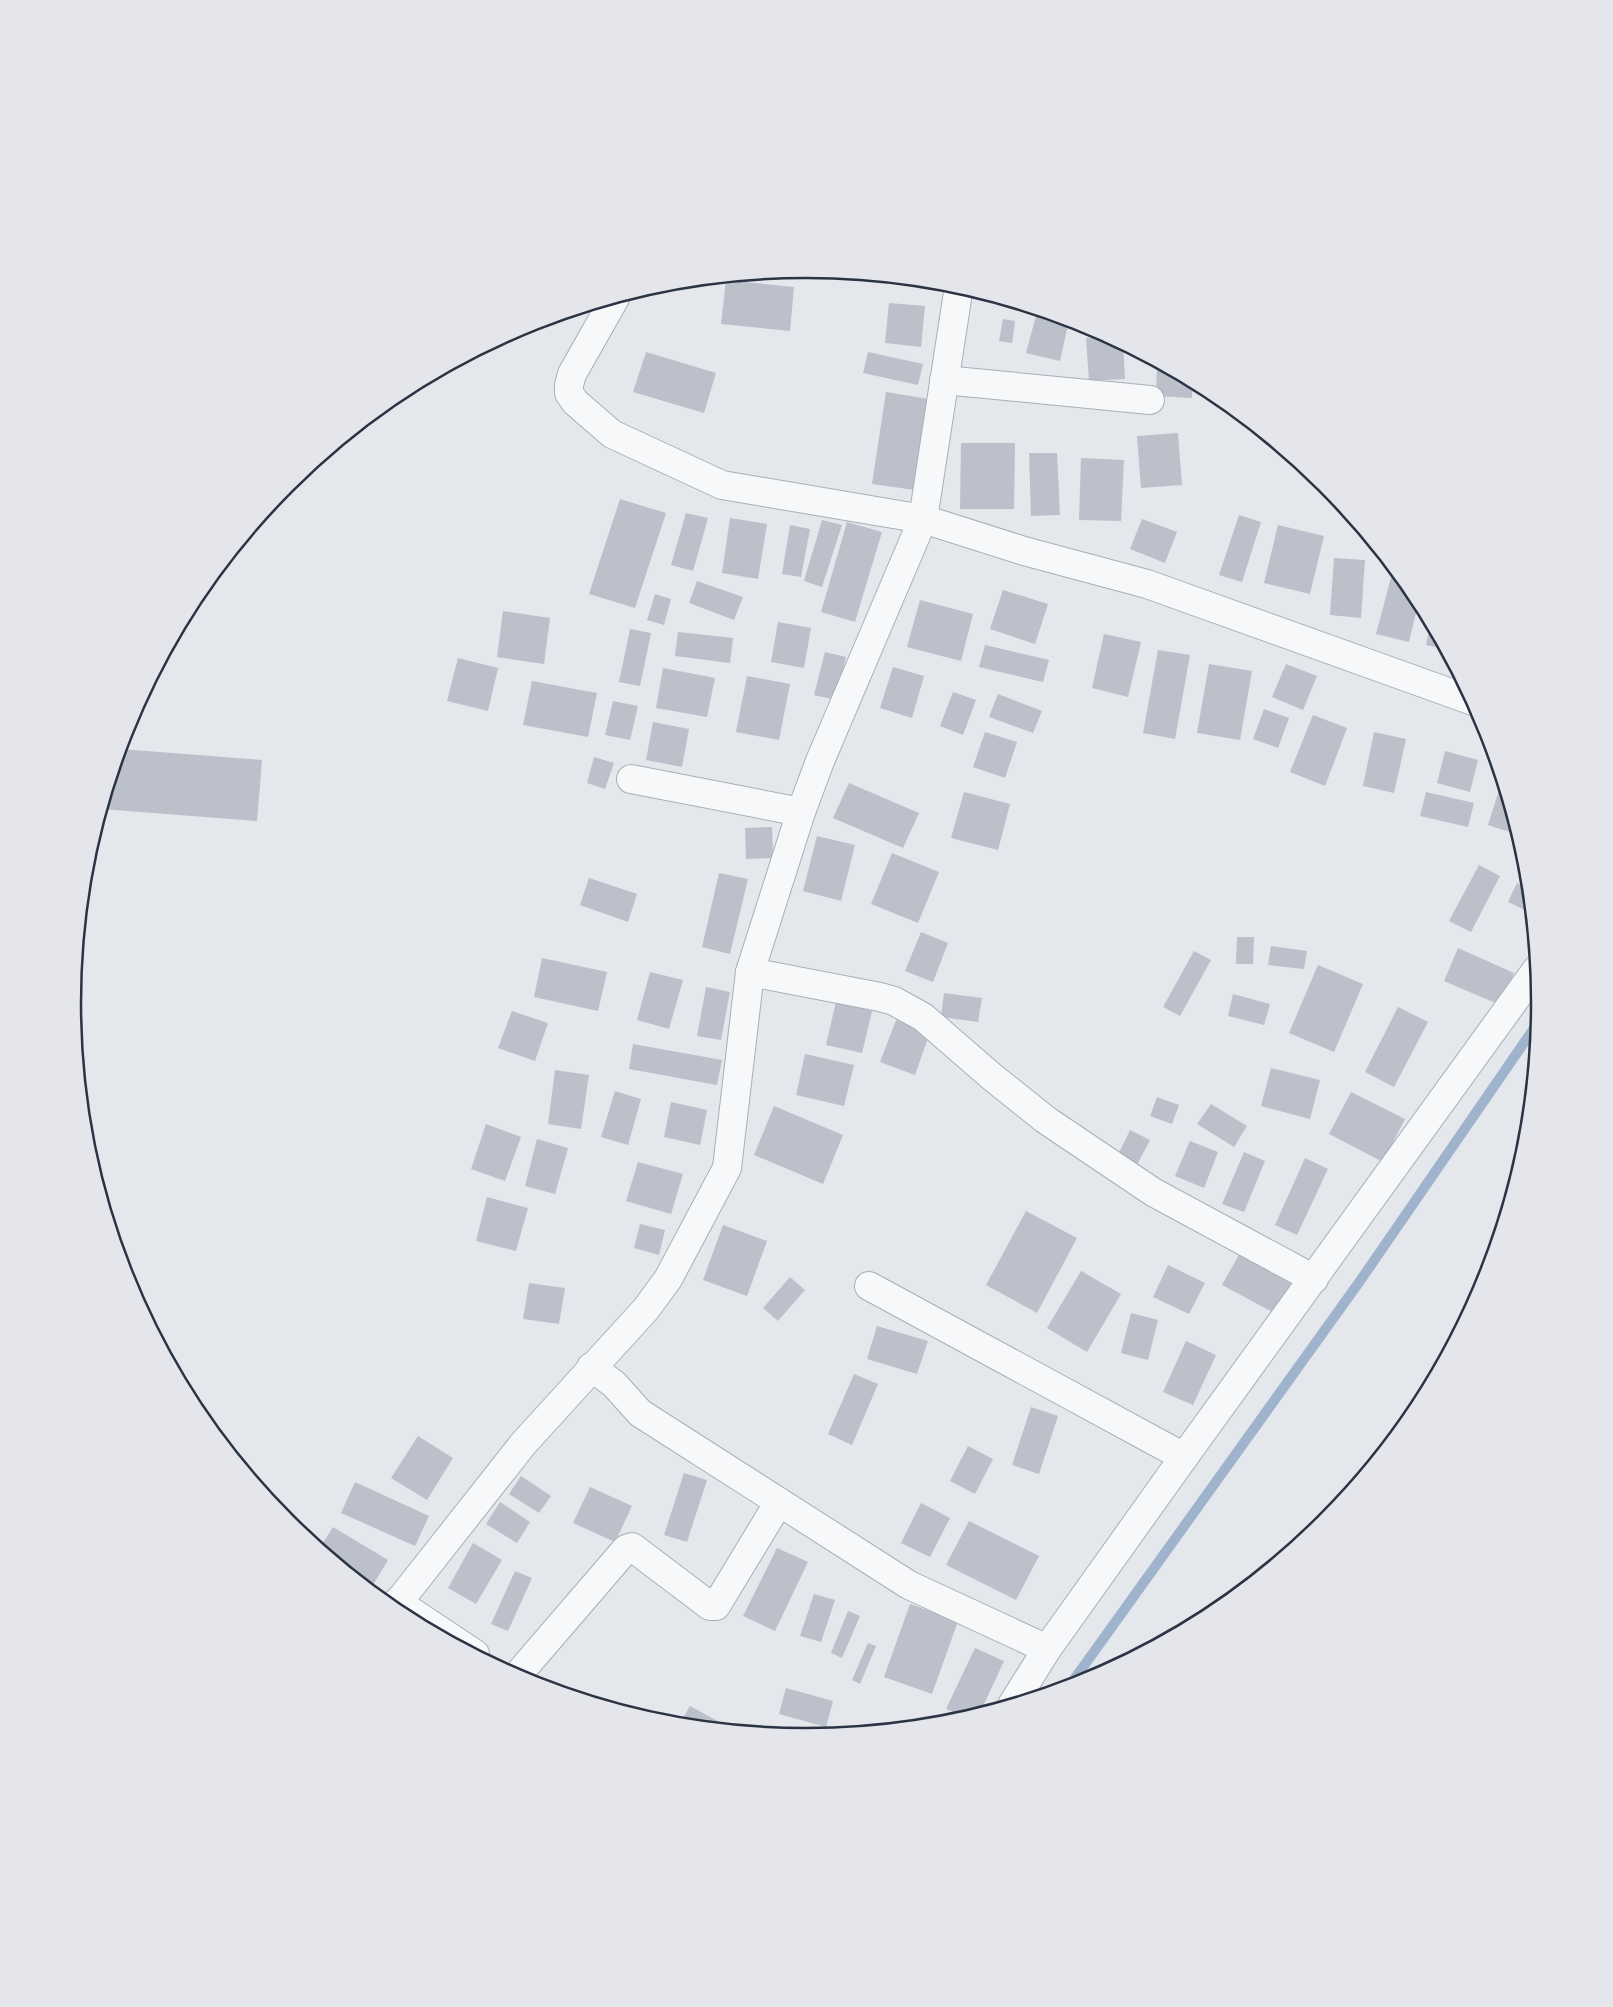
<svg xmlns="http://www.w3.org/2000/svg" width="1613" height="2007" viewBox="0 0 1613 2007" font-family="'Archivo Narrow',sans-serif">
<rect width="100%" height="100%" fill="#e4e7ec"/>
<g fill="none" stroke-linecap="round" stroke-linejoin="round">
<!-- stream -->
<polyline stroke="#9fb4cc" stroke-width="10" points="1068,1688 1360,1281 1539,1021"/>
</g>
<!-- building -->
<g fill="#bbc0ca">
<polygon points="726,280 794,287 790,331 721,324"/>
<polygon points="889,303 925,306 921,347 885,343"/>
<polygon points="1037,312 1069,320 1060,361 1026,353"/>
<polygon points="1003,319 1015,321 1012,343 999,341"/>
<polygon points="1109,337 1123,344 1125,379 1089,381 1086,338"/>
<polygon points="646,352 716,373 704,413 633,392"/>
<polygon points="868,352 923,364 918,385 863,373"/>
<polygon points="1157,363 1192,381 1192,398 1156,396"/>
<polygon points="886,392 929,399 915,490 872,484"/>
<polygon points="1178,433 1182,485 1141,488 1137,436"/>
<polygon points="961,443 1015,443 1014,509 960,509"/>
<polygon points="1029,453 1057,453 1060,515 1031,516"/>
<polygon points="1081,458 1124,460 1121,521 1079,520"/>
<polygon points="620,499 666,513 635,608 589,594"/>
<polygon points="686,513 708,518 693,571 671,565"/>
<polygon points="1239,515 1261,522 1242,582 1219,575"/>
<polygon points="730,518 767,524 758,579 722,573"/>
<polygon points="1142,519 1177,532 1165,563 1130,549"/>
<polygon points="822,520 842,525 822,587 804,581"/>
<polygon points="847,522 882,532 855,622 821,612"/>
<polygon points="790,525 810,529 801,577 782,574"/>
<polygon points="1278,525 1324,536 1310,594 1264,583"/>
<polygon points="1334,558 1365,560 1361,618 1330,615"/>
<polygon points="1392,574 1401,577 1419,600 1409,642 1376,634"/>
<polygon points="697,581 743,597 734,620 689,603"/>
<polygon points="1003,590 1048,604 1035,644 990,629"/>
<polygon points="655,594 671,599 664,625 647,620"/>
<polygon points="920,600 973,614 961,661 907,647"/>
<polygon points="503,611 550,618 544,664 497,657"/>
<polygon points="778,622 811,628 804,668 771,662"/>
<polygon points="1431,623 1445,649 1426,645"/>
<polygon points="630,629 651,633 640,686 619,682"/>
<polygon points="678,632 733,638 730,663 675,656"/>
<polygon points="1104,634 1141,642 1128,697 1092,688"/>
<polygon points="985,645 1049,660 1043,682 979,667"/>
<polygon points="1158,650 1190,655 1175,739 1143,733"/>
<polygon points="825,652 846,657 836,700 814,695"/>
<polygon points="458,658 498,668 488,711 447,701"/>
<polygon points="1209,664 1252,671 1240,740 1197,733"/>
<polygon points="1286,664 1317,676 1303,710 1272,697"/>
<polygon points="893,667 924,676 912,718 880,708"/>
<polygon points="663,668 715,678 707,717 656,708"/>
<polygon points="747,676 790,684 779,740 736,732"/>
<polygon points="532,681 597,693 588,737 523,725"/>
<polygon points="953,692 976,700 963,735 940,726"/>
<polygon points="998,694 1042,711 1033,733 989,717"/>
<polygon points="613,701 638,706 630,740 605,735"/>
<polygon points="1264,709 1289,718 1278,748 1253,739"/>
<polygon points="1313,715 1347,728 1325,786 1290,772"/>
<polygon points="653,722 689,729 682,767 646,760"/>
<polygon points="985,732 1017,742 1005,778 973,767"/>
<polygon points="1374,732 1406,739 1394,793 1363,786"/>
<polygon points="120,749 262,760 257,821 102,809"/>
<polygon points="1445,751 1478,760 1470,792 1437,783"/>
<polygon points="594,757 614,763 605,789 587,783"/>
<polygon points="849,783 919,813 903,848 833,818"/>
<polygon points="1500,787 1505,788 1519,835 1488,825"/>
<polygon points="964,792 1010,804 998,850 951,838"/>
<polygon points="1426,792 1474,803 1468,827 1420,816"/>
<polygon points="772,827 773,858 746,859 745,828"/>
<polygon points="817,836 855,845 841,901 803,891"/>
<polygon points="892,853 939,872 918,923 871,904"/>
<polygon points="1479,865 1500,876 1471,932 1449,921"/>
<polygon points="719,873 748,879 730,954 702,947"/>
<polygon points="589,878 637,894 628,922 580,905"/>
<polygon points="1517,883 1529,889 1532,913 1508,902"/>
<polygon points="921,932 948,943 933,982 905,971"/>
<polygon points="1237,937 1254,937 1253,964 1236,964"/>
<polygon points="1271,946 1307,951 1304,969 1268,965"/>
<polygon points="1458,948 1514,973 1500,1005 1444,981"/>
<polygon points="1194,951 1211,960 1180,1016 1163,1007"/>
<polygon points="542,958 607,972 598,1011 534,997"/>
<polygon points="1318,965 1363,984 1334,1052 1289,1033"/>
<polygon points="650,972 683,980 669,1029 637,1020"/>
<polygon points="706,987 730,992 721,1040 697,1036"/>
<polygon points="944,993 982,998 978,1022 941,1017"/>
<polygon points="1233,994 1270,1004 1264,1025 1228,1016"/>
<polygon points="836,1002 872,1011 862,1053 826,1045"/>
<polygon points="1398,1007 1428,1022 1394,1087 1365,1072"/>
<polygon points="512,1011 548,1023 535,1061 498,1048"/>
<polygon points="896,1020 930,1032 915,1075 880,1062"/>
<polygon points="633,1044 722,1060 717,1085 629,1069"/>
<polygon points="805,1054 854,1065 844,1106 796,1095"/>
<polygon points="1271,1068 1320,1080 1310,1119 1261,1106"/>
<polygon points="555,1070 589,1075 581,1129 548,1124"/>
<polygon points="615,1091 641,1099 628,1145 601,1137"/>
<polygon points="1351,1092 1405,1119 1383,1162 1329,1134"/>
<polygon points="1157,1097 1179,1105 1172,1124 1150,1116"/>
<polygon points="671,1102 707,1110 700,1145 664,1137"/>
<polygon points="1211,1104 1247,1126 1234,1147 1197,1124"/>
<polygon points="774,1106 843,1135 823,1184 754,1155"/>
<polygon points="486,1124 521,1137 505,1181 471,1169"/>
<polygon points="1130,1130 1150,1140 1137,1165 1118,1155"/>
<polygon points="537,1139 568,1148 555,1194 525,1186"/>
<polygon points="1190,1141 1218,1152 1204,1188 1175,1176"/>
<polygon points="1244,1152 1265,1161 1244,1212 1222,1204"/>
<polygon points="1305,1158 1328,1169 1297,1235 1275,1225"/>
<polygon points="638,1162 683,1174 671,1214 626,1201"/>
<polygon points="487,1197 528,1208 516,1251 476,1241"/>
<polygon points="1026,1211 1077,1238 1037,1313 986,1285"/>
<polygon points="640,1224 665,1230 659,1255 634,1248"/>
<polygon points="723,1225 767,1241 747,1296 703,1280"/>
<polygon points="1241,1251 1301,1283 1282,1317 1222,1285"/>
<polygon points="1168,1265 1205,1283 1189,1314 1153,1297"/>
<polygon points="1081,1271 1121,1294 1087,1352 1047,1328"/>
<polygon points="790,1277 805,1290 778,1321 763,1308"/>
<polygon points="529,1283 565,1288 559,1324 523,1319"/>
<polygon points="1131,1313 1158,1320 1148,1360 1121,1353"/>
<polygon points="877,1326 928,1341 917,1374 867,1359"/>
<polygon points="1186,1341 1216,1355 1193,1405 1163,1392"/>
<polygon points="854,1374 878,1384 852,1445 828,1434"/>
<polygon points="1031,1407 1058,1416 1039,1474 1012,1465"/>
<polygon points="418,1436 453,1458 427,1500 391,1478"/>
<polygon points="968,1446 993,1459 975,1494 950,1481"/>
<polygon points="684,1473 707,1480 687,1542 664,1535"/>
<polygon points="521,1476 551,1496 539,1513 509,1494"/>
<polygon points="355,1482 429,1516 415,1546 341,1513"/>
<polygon points="590,1487 632,1506 615,1542 573,1523"/>
<polygon points="500,1502 530,1522 517,1543 486,1524"/>
<polygon points="921,1503 950,1518 930,1557 901,1543"/>
<polygon points="969,1521 1039,1556 1016,1600 946,1565"/>
<polygon points="333,1527 388,1560 370,1590 319,1549"/>
<polygon points="473,1543 502,1560 476,1604 448,1588"/>
<polygon points="777,1548 808,1562 775,1631 743,1616"/>
<polygon points="515,1571 532,1578 508,1631 491,1624"/>
<polygon points="814,1594 835,1600 821,1642 800,1636"/>
<polygon points="910,1604 958,1621 932,1694 884,1677"/>
<polygon points="848,1611 860,1616 842,1658 831,1653"/>
<polygon points="868,1643 876,1646 860,1684 852,1680"/>
<polygon points="975,1648 1004,1661 979,1715 967,1718 946,1709"/>
<polygon points="786,1688 833,1701 826,1727 779,1714"/>
<polygon points="690,1706 725,1725 722,1729 679,1725"/>
</g>
<g fill="none" stroke-linecap="round" stroke-linejoin="round">
<!-- minor casing -->
<g stroke="#a9aeb7" stroke-width="30">
<g id="minor">
<polyline points="959,286 923,519 1024,551 1147,584 1473,701"/>
<polyline points="944,380 1150,400"/>
<polyline points="631,779 801,812"/>
<polyline points="750,972 880,997 894,1001 923,1017 991,1076 1046,1120 1153,1192 1314,1279"/>
<polyline points="869,1286 1184,1457"/>
<polyline points="591,1367 614,1384 640,1413 909,1585 1047,1649"/>
<polyline points="397,1602 475,1654"/>
<polyline points="393,1609 523,1444 646,1309 668,1279 727,1168 750,972 801,812 820,761 923,519 722,485 612,434 575,402 569,393 569,385 572,374 615,298"/>
<polyline points="516,1677 626,1549 632,1547 710,1606 716,1606 779,1502"/>
<polyline points="1012,1705 1047,1649 1184,1457 1537,969"/>
</g>
</g>
<!-- minor -->
<use href="#minor" stroke="#f7f8fa" stroke-width="28"/>
</g>
<!-- crop -->
<path d="M0 0H1613V2007H0ZM81 1003a725 725 0 1 1 1450 0a725 725 0 1 1-1450 0Z" fill="#e4e6eb" fill-rule="evenodd"/>
<path fill="none" stroke="#2b3445" stroke-width="2.5" d="M81 1003a725 725 0 1 1 1450 0a725 725 0 1 1-1450 0Z"/>
</svg>
